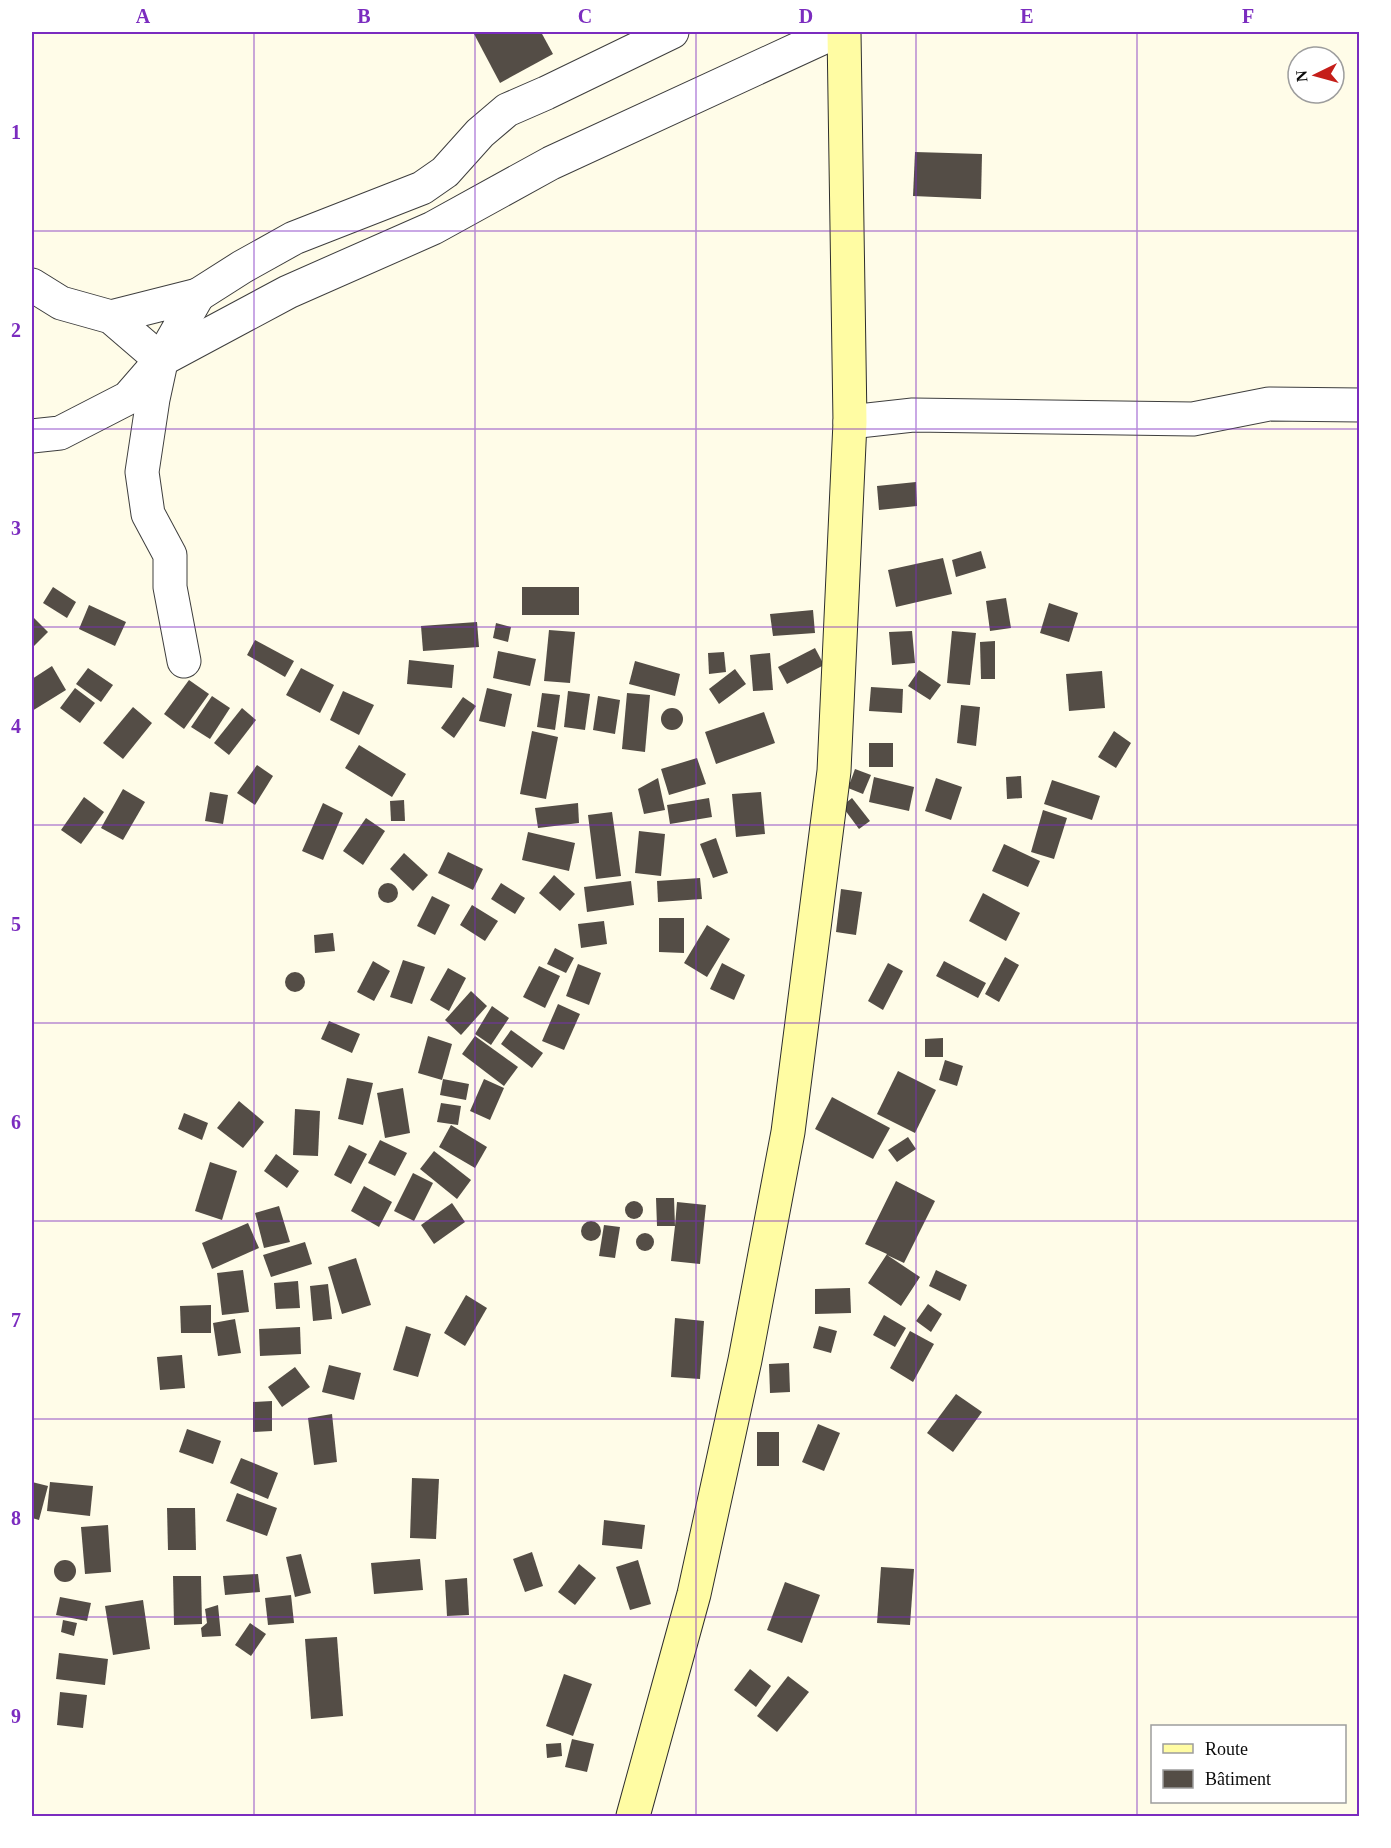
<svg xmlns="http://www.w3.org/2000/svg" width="1391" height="1848" viewBox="0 0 1391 1848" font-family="Georgia,serif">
<rect width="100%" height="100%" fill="#fffce8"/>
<!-- building -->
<g fill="#544d46">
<polygon points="473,32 541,32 553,54 500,83"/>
<polygon points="915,152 982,154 981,199 913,196"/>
<polygon points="916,482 917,506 879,510 877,486"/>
<polygon points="981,551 986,568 956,577 952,560"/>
<polygon points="943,558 952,594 896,607 888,570"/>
<polygon points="53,587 76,602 67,618 43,603"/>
<rect x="522" y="587" width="57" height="28"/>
<polygon points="1006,598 1011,628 990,631 986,601"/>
<polygon points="1049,603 1078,613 1069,642 1040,633"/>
<polygon points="89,605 126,622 115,646 79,629"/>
<polygon points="813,610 815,633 773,636 770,614"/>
<polygon points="33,617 48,632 32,648 32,618"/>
<polygon points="477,622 479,647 423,651 421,626"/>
<polygon points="496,623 511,627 508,642 493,638"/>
<polygon points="549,630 575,632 570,683 544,681"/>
<polygon points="912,631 915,663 892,665 889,632"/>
<polygon points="952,631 976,633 970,685 947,683"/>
<polygon points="255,640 294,661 285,677 247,655"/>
<polygon points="995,641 995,679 981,679 980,642"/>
<polygon points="815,648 824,665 787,684 778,667"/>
<polygon points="498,651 536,659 530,686 493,678"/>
<polygon points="724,652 726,672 709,674 708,653"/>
<polygon points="770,653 773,690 753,691 750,655"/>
<polygon points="409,660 454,665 452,688 407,684"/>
<polygon points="635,661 680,674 675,696 629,684"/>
<polygon points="52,666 66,690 32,711 32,679"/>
<polygon points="88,668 113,685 101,702 76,684"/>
<polygon points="301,668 334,685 320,713 286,695"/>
<polygon points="735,669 746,684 719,704 709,689"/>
<polygon points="919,670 941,685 930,700 908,686"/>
<polygon points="1102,671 1105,708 1069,711 1066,674"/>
<polygon points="189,680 209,694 184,729 164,714"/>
<polygon points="871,687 903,689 902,713 869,711"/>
<polygon points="75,688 95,703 80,723 60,708"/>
<polygon points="487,688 512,694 505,727 479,721"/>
<polygon points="343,691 374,705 359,735 330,720"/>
<polygon points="568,691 590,694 585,730 564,727"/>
<polygon points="542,693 560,695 555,730 537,727"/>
<polygon points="627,693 650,695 645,752 622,749"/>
<polygon points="212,696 230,708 210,739 191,727"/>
<polygon points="598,696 620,700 615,734 593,730"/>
<polygon points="463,697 476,706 454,738 441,728"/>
<polygon points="961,705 980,707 976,746 957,743"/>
<polygon points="133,707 152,723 123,759 103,743"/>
<circle cx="672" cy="719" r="11"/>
<polygon points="242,708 256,720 229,755 214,743"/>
<polygon points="764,712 775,743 716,764 705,732"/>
<polygon points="532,731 558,737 546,799 520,794"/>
<polygon points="1114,731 1131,743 1116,768 1098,757"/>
<rect x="869" y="743" width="24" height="24"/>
<polygon points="359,745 406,774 392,797 345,768"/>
<polygon points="697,758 706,784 669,795 661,769"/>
<polygon points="257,765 273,776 255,805 237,793"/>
<polygon points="855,769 871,775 863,794 848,788"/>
<polygon points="1021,776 1022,798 1007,799 1006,777"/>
<polygon points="874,777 914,787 909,811 869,802"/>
<polygon points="658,778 665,810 644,814 638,789"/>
<polygon points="936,778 962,787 951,820 925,811"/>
<polygon points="1052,780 1100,796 1092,820 1044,804"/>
<polygon points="123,789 145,802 123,840 101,828"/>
<polygon points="210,792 228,795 223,824 205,821"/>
<polygon points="761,792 765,834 736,837 732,794"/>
<polygon points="84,797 104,812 81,844 61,830"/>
<polygon points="709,798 712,817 670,824 667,805"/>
<polygon points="852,798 870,821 859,829 842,806"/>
<polygon points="404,800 405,821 391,821 390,801"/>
<polygon points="323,803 343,813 323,860 302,851"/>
<polygon points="578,803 579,823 538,828 535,808"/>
<polygon points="1043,810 1067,818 1054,859 1031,852"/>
<polygon points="612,812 621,876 596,879 588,815"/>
<polygon points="366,818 385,831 363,865 343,851"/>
<polygon points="639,831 665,834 661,876 635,873"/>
<polygon points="528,832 575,843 569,871 522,860"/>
<polygon points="716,838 728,873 713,878 700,844"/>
<polygon points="1004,844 1040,861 1028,887 992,871"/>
<polygon points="448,852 483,869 473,890 438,873"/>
<polygon points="404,853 428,875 413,891 390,869"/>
<polygon points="554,875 575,894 560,911 539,893"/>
<polygon points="700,878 702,899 658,902 657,881"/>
<polygon points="631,881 634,905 587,912 584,887"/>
<circle cx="388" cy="893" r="10"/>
<polygon points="501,883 525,898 515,914 491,899"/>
<polygon points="841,889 862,892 856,935 836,932"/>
<polygon points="983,893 1020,913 1006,941 969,921"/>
<polygon points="432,896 450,905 435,935 417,926"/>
<polygon points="472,905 498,921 485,941 460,925"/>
<polygon points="659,918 684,918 684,953 659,952"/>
<polygon points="604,921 607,944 581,948 578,924"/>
<polygon points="707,925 730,939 707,977 684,963"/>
<polygon points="333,933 335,951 315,953 314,935"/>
<polygon points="555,948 574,958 566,973 547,964"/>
<polygon points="1005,957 1019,965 999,1002 985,994"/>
<polygon points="403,960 425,967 412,1004 390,997"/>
<polygon points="373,961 390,971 374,1001 357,992"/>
<polygon points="944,961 986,983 978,998 936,976"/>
<polygon points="722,963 745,975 734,1000 710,989"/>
<polygon points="888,963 903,971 883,1010 868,1001"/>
<polygon points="578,964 601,973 589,1005 566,996"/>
<polygon points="539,966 560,976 545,1008 523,997"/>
<polygon points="448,968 466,978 449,1011 430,1000"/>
<circle cx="295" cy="982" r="10"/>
<polygon points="471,991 487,1006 461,1035 445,1020"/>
<polygon points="558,1004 580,1014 564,1050 542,1041"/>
<polygon points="492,1006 509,1018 491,1045 475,1034"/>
<polygon points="329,1021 360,1034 352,1053 321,1039"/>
<polygon points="511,1030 543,1053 532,1068 501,1044"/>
<polygon points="428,1036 452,1044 442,1080 418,1073"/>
<polygon points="475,1036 518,1067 504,1086 462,1054"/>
<polygon points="943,1038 943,1057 925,1057 925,1039"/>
<polygon points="945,1060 963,1066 957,1086 939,1080"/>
<polygon points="898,1071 936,1090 915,1133 877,1114"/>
<polygon points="347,1078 373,1083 363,1125 338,1119"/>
<polygon points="443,1079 469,1084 466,1100 440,1095"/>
<polygon points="484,1079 504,1088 490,1120 470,1111"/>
<polygon points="403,1088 410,1133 385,1138 377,1093"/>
<polygon points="832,1097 890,1128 873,1159 815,1129"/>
<polygon points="239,1101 264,1122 243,1148 217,1128"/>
<polygon points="441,1103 461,1106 458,1125 437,1122"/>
<polygon points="295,1109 320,1111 318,1156 293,1155"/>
<polygon points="184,1113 208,1123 202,1140 178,1129"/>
<polygon points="451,1125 487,1147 475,1168 439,1147"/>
<polygon points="908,1137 916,1149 897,1162 888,1150"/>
<polygon points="380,1140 407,1153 395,1176 368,1163"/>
<polygon points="349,1145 367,1154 351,1184 334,1175"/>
<polygon points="434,1151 471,1180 457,1199 420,1169"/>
<polygon points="276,1154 299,1171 287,1188 264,1171"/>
<polygon points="210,1162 237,1171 222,1220 195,1211"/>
<polygon points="413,1173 433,1183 414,1221 394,1211"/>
<polygon points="896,1181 935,1201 904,1263 887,1255 920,1277 901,1306 868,1283 887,1254 865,1244"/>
<polygon points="364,1186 392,1202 379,1227 351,1211"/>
<polygon points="656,1198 674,1198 675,1226 677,1202 706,1205 700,1264 671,1261 675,1226 657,1226"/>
<circle cx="634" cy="1210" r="9"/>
<polygon points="452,1203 465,1222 434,1244 421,1225"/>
<polygon points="279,1206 290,1242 264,1248 255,1213"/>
<circle cx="591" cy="1231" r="10"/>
<polygon points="248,1223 259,1248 212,1269 202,1243"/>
<polygon points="604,1225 620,1227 615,1258 599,1256"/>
<circle cx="645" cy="1242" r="9"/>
<polygon points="305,1242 312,1264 271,1277 263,1255"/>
<polygon points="356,1258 371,1305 342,1314 328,1267"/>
<polygon points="243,1270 249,1312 222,1315 217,1273"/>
<polygon points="936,1270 967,1285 960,1301 929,1286"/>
<polygon points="298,1281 300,1308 276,1309 274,1283"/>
<polygon points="328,1284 332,1319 313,1321 310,1286"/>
<polygon points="850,1288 851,1313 815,1314 815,1289"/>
<polygon points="466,1295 487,1308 465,1346 444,1333"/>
<polygon points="928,1304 942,1314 931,1332 916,1321"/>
<polygon points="211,1305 211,1333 181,1333 180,1306"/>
<polygon points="884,1315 906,1328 895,1347 873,1335"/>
<polygon points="675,1318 704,1321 700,1379 671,1377"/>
<polygon points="235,1319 241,1353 218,1356 213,1323"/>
<polygon points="406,1326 431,1334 418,1377 393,1370"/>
<polygon points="819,1326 837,1331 831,1353 813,1348"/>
<polygon points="300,1327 301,1354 260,1356 259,1329"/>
<polygon points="910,1331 934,1344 913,1382 890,1368"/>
<polygon points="182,1355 185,1388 160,1390 157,1357"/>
<polygon points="789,1363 790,1392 770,1393 769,1364"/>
<polygon points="329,1365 361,1373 354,1400 322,1392"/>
<polygon points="295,1367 310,1387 282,1407 268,1387"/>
<polygon points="956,1394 982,1412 953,1452 927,1433"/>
<polygon points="272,1401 272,1431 253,1432 253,1402"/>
<polygon points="332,1414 337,1462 314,1465 308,1418"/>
<polygon points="818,1424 840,1433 824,1471 802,1462"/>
<polygon points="187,1429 221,1441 213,1464 179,1452"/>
<rect x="757" y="1432" width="22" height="34"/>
<polygon points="241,1458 278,1473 268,1499 230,1483"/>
<polygon points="412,1478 439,1479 436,1539 410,1538"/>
<polygon points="32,1482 48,1486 39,1520 32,1518"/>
<polygon points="50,1482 93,1486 90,1516 47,1511"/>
<polygon points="237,1493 277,1508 267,1536 226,1521"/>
<polygon points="167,1508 195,1508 196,1550 168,1550"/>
<polygon points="604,1520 645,1525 642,1549 602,1545"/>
<polygon points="108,1525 111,1572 85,1574 81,1527"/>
<polygon points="532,1552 543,1586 525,1592 513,1559"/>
<polygon points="301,1554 311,1593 295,1597 286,1557"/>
<polygon points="420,1559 423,1590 374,1594 371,1563"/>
<polygon points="638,1560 651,1604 630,1610 616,1567"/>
<circle cx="65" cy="1571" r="11"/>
<polygon points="579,1564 596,1578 575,1605 558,1592"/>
<polygon points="881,1567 914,1569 910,1625 877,1623"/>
<polygon points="258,1574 260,1592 225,1595 223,1576"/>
<polygon points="173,1576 201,1576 202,1624 174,1625"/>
<polygon points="467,1578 469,1615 447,1616 445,1580"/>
<polygon points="785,1582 820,1595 802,1643 767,1630"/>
<polygon points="291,1595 294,1623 268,1625 265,1598"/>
<polygon points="60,1597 91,1603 87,1621 56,1615"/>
<polygon points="143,1600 150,1649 113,1655 105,1606"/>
<polygon points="218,1605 221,1636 202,1637 201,1628 207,1623 205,1609"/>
<polygon points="63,1620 77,1623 74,1636 61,1632"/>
<polygon points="250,1623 266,1634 251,1656 235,1645"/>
<polygon points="337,1637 343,1716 311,1719 305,1639"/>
<polygon points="59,1653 108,1659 105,1685 56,1679"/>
<polygon points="750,1669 771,1686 756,1707 734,1690"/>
<polygon points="564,1674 592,1684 573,1736 546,1726"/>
<polygon points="788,1676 809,1692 777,1732 757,1716"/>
<polygon points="60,1692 87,1695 83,1728 57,1725"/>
<polygon points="572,1739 594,1744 587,1772 565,1767"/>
<polygon points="561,1743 562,1756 547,1758 546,1744"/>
</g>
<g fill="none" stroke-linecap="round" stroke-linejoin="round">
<!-- minor casing -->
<g stroke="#3e3e3e" stroke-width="35">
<g id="minor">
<polyline points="32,285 61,303 111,317 161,360 288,292 433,228 551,163 835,32"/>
<polyline points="198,295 242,267 294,238 422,188 445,172 480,133 507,110 546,93 672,32"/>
<polyline points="161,362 153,399 142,472 148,514 170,555 170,587 184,661"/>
<polyline points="850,422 913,415 1193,419 1269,404 1360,405"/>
<polyline points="32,436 60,433 128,398 161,360 198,295 111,317"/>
</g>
</g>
<!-- secondary casing -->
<g stroke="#2d2d2d" stroke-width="35">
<polyline id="secondary" points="633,1816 694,1594 745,1360 788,1132 834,771 850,422 844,32"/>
</g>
<!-- minor -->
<use href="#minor" stroke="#fff" stroke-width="33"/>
<!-- secondary -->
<use href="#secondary" stroke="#fffca3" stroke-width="33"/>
</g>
<!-- grid -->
<path fill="none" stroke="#7b2cbf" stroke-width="1.5" stroke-opacity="0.55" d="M254 32V1816M475 32V1816M696 32V1816M916 32V1816M1137 32V1816M32 231H1360M32 429H1360M32 627H1360M32 825H1360M32 1023H1360M32 1221H1360M32 1419H1360M32 1617H1360"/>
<!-- border -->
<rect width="1391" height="1848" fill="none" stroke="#ffffff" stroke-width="66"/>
<!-- legend -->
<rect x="1151" y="1725" width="195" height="78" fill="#ffffff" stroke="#9d9d9d" stroke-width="1.5"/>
<rect x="1163" y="1744" width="30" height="9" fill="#fffca3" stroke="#9d9d9d" stroke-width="1.5"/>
<text x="1205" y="1755" font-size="18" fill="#0b0b0b">Route</text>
<rect x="1163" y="1770" width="30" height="18" fill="#544d46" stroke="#9d9d9d" stroke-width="1.5"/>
<text x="1205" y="1785" font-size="18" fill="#0b0b0b">Bâtiment</text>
<!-- north arrow -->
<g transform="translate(1316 75) rotate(265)"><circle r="28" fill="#ffffff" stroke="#9d9d9d" stroke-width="1.5"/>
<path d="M0-4.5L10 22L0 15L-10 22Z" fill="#c51e19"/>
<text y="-9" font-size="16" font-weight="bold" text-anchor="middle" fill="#0b0b0b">N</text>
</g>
<rect x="33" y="33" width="1325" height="1782" fill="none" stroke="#7b2cbf" stroke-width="2"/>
<g font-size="20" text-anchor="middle" font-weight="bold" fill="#7b2cbf">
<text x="143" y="23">A</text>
<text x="364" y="23">B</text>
<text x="585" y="23">C</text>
<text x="806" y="23">D</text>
<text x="1027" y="23">E</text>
<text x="1248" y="23">F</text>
<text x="16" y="139">1</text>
<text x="16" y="337">2</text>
<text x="16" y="535">3</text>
<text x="16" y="733">4</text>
<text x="16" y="931">5</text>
<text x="16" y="1129">6</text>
<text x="16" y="1327">7</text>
<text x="16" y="1525">8</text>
<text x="16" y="1723">9</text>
</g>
</svg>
